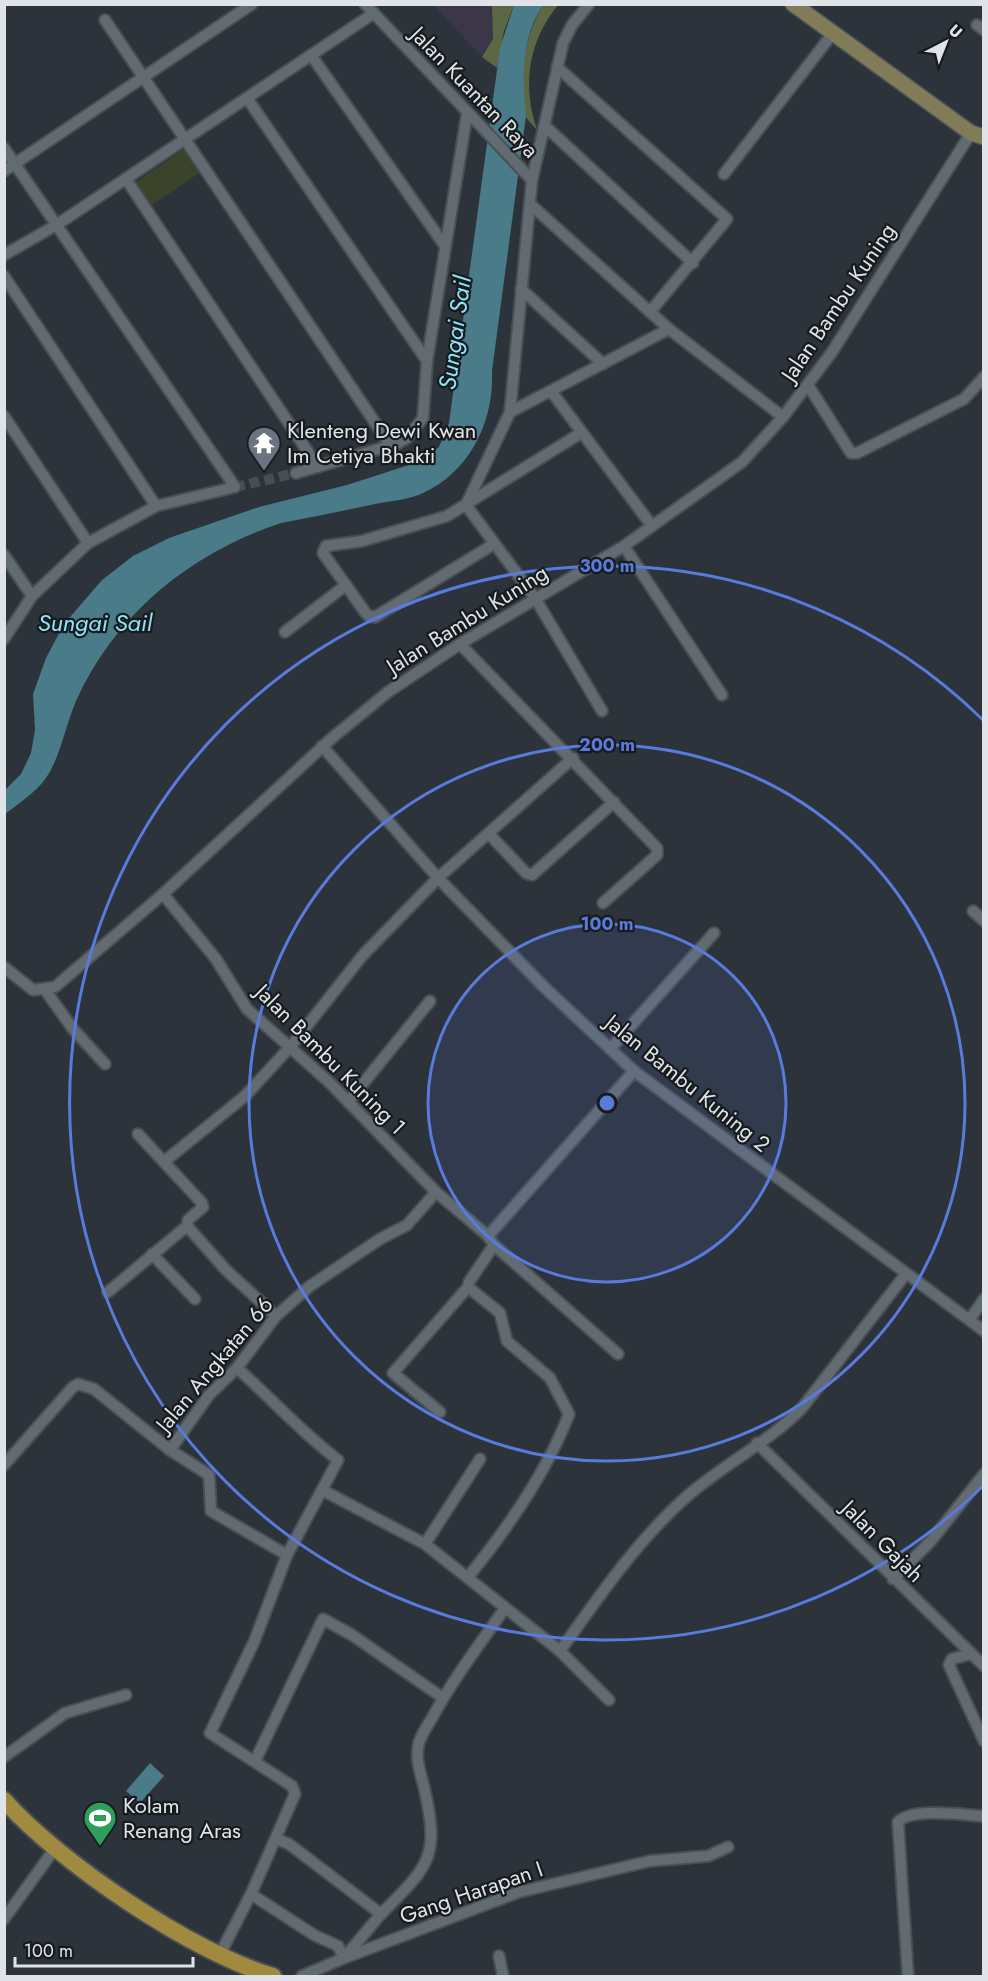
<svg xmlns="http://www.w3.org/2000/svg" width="988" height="1981" viewBox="0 0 988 1981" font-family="Jost,sans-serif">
<rect width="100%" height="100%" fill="#2c333a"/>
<!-- education -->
<polygon fill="#3b3748" points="433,5 492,5 493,39 482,57"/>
<!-- green -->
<polygon fill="#3b432a" points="186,148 202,171 149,207 133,184"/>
<!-- forest -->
<g fill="#5c6843">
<polygon points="492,5 514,5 504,31 497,68 482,57 493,39"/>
<path d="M543 5H558C528 42 522 85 537 130 533 125 527 120 525 115 516 84 526 31 543 5Z"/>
</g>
<!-- water -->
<g fill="#497b88">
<path d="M514 5H543C521 38 522 78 526 116L492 371C494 422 470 472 421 494 409 499 393 501 380 503 347 510 314 517 281 523 191 553 116 613 76 701 66 724 60 758 46 778 36 792 18 804 5 814L4 791 21 774 31 753 35 730 33 694 46 658 64 624 102 580 133 556 169 538 259 507 347 485 418 462 439 447 449 423 500 48Z"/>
<polygon points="150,1763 164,1776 140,1803 126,1791"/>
</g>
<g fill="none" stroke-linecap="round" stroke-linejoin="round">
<!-- street-tunnel -->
<polyline stroke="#474e54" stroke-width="10" stroke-dasharray="10 5" stroke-linecap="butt" points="235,487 296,473"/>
<!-- street casing -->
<g stroke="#4a4f55" stroke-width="14">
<g id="street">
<polyline points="365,4 532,180"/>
<polyline points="105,20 390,445"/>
<polyline points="977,25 984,30"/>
<polyline points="311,55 445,246"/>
<polyline points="557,67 727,219 650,312"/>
<polyline points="247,98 427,361"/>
<polyline points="545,126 693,263"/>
<polyline points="4,148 235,487 156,506 88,543 32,596 4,639"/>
<polyline points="4,171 252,4"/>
<polyline points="724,174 833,33"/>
<polyline points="126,179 318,467"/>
<polyline points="530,204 669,329 783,417"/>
<polyline points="4,255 58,224 374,13"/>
<polyline points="4,276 156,506"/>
<polyline points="521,289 603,364"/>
<polyline points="808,385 851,453 857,453 964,399 984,377"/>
<polyline points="551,391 652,526"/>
<polyline points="510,412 669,329"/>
<polyline points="4,416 88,543"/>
<polyline points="296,473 396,444 407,438 423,418 427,361 467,114"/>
<polyline points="466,505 510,412 532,180 563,43 572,25 589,4"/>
<polyline points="466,505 535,598 602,711"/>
<polyline points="494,544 375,617 369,616 365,612 323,553 326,546 362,541 447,516 581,433"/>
<polyline points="624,546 722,695"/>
<polyline points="4,555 32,596"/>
<polyline points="285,632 346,585"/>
<polyline points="460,644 657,848 657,855 603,903"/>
<polyline points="322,746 438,878 543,986 634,1071 984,1331"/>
<polyline points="489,834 526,873 532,875 614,802"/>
<polyline points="163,894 216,959 247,1009 330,1083 436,1192 488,1236 494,1245 618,1354"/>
<polyline points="973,911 984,921"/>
<polyline points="4,967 33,990 55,987 163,894 332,738 388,692 460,644 624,546 742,462 783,417 832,352 971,133"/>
<polyline points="45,990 73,1029 105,1064"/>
<polyline points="610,1049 714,933"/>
<polyline points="348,1102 430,1001"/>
<polyline points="138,1134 202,1203 203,1207 188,1220 187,1226 226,1270 276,1316"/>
<polyline points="165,1161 245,1096 291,1046 363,955 438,878 573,758"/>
<polyline points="488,1236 634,1071"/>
<polyline points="152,1254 195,1299"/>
<polyline points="108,1292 187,1226"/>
<polyline points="970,1319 984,1299"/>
<polyline points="440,1412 393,1373 468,1287 469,1282 494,1245"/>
<polyline points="757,1443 984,1666"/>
<polyline points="170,1450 209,1395 237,1368 276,1316 310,1286 380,1239 407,1225 436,1192"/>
<polyline points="4,1465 73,1387 78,1384 94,1389 170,1450 209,1475 211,1511 287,1555"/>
<polyline points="322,1490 425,1544 560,1651 609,1700"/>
<polyline points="425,1544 480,1459"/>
<path d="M468 1577C508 1528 546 1474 569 1414L550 1378 507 1341 500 1313 468 1287"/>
<polyline points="893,1579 931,1541 984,1474"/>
<path d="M560 1651C598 1598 636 1542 685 1498 722 1465 768 1443 802 1408L905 1275"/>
<polyline points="971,1654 952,1659 949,1665 984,1741"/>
<polyline points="4,1757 65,1713 126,1695"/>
<polyline points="255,1761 323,1619 352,1635 443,1698"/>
<polyline points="251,1894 314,1935 338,1946 344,1958 381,1914 289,1844 276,1839"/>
<path d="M381 1914C430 1865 440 1857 424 1787 420 1772 415 1758 419 1742 422 1734 427 1726 432 1718 453 1679 480 1644 505 1608"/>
<polyline points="4,1919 56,1847"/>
<path d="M220 1954 251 1894 295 1794 292 1786 210 1733 254 1642 287 1555 338 1460C301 1432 271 1398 237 1368"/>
<polyline points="499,1956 503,1976"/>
<polyline points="302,1976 344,1958 519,1892 650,1861 708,1856 728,1847"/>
<path d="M908 1976 898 1822C913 1807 963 1815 984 1816"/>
</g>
</g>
<!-- secondary casing -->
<g stroke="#4a4f55" stroke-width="18">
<polyline id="secondary" points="793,4 971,133 984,137"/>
</g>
<!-- primary casing -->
<g stroke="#4a4f55" stroke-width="20">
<path id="primary" d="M4 1800C60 1863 193 1953 273 1976"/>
</g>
<!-- street -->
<use href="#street" stroke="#636b72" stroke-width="10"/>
<!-- secondary -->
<use href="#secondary" stroke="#827b58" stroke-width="15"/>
<!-- primary -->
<use href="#primary" stroke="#a08a3f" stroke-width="16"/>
</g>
<!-- distance rings -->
<circle cx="607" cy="1103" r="179" fill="#587bdd" fill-opacity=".12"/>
<g fill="none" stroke="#587bdd" stroke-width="3">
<circle cx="607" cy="1103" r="179"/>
<circle cx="607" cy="1103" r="358"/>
<path d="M983 1486A537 537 0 1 1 983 720"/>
</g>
<!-- icons -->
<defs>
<g id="temple-pin" transform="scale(1.725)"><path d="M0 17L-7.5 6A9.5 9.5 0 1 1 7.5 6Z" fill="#6b7280" stroke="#171b1e"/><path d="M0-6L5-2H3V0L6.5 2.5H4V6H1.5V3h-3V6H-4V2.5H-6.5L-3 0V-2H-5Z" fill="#fff"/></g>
<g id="stadium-pin" transform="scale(1.725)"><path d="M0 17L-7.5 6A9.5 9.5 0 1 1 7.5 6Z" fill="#2e9e5b" stroke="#171b1e"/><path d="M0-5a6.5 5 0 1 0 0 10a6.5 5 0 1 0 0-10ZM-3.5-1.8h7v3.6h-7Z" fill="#fff"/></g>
</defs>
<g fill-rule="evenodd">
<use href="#temple-pin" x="264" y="443"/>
<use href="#stadium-pin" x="100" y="1818"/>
</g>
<g text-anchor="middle" stroke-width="4.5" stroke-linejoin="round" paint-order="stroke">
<!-- street labels -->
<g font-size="22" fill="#e0e4e9" stroke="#171b1e">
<text transform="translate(475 92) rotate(46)" y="8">Jalan Kuantan Raya</text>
<text transform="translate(838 302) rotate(-56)" y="8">Jalan Bambu Kuning</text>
<text transform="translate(467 619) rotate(-32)" y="8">Jalan Bambu Kuning</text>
<text transform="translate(331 1059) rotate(45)" y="8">Jalan Bambu Kuning 1</text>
<text transform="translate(688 1083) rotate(39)" y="8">Jalan Bambu Kuning 2</text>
<text transform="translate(214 1364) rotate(-50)" y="8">Jalan Angkatan 66</text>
<text transform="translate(883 1541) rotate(45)" y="8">Jalan Gajah</text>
<text transform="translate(471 1892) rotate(-19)" y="8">Gang Harapan I</text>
</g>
<!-- poi labels -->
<g font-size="22" fill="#e0e4e9" stroke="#171b1e" text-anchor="start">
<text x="287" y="438">Klenteng Dewi Kwan<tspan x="287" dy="25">Im Cetiya Bhakti</tspan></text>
<text x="123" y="1813">Kolam<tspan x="123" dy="25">Renang Aras</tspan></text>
</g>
<!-- water labels -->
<g font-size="24" font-style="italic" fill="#90e5fb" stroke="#171b1e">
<text transform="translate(455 333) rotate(-82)" y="8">Sungai Sail</text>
<text x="95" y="631">Sungai Sail</text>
</g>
</g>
<circle cx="607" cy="1103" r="9" fill="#587bdd" stroke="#171b1e" stroke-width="3"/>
<g font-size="18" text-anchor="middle" font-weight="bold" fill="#587bdd" stroke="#171b1e" stroke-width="4.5" stroke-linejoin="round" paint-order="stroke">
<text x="607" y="572">300 m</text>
<text x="607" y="751">200 m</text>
<text x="607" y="930">100 m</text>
</g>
<!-- border -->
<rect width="988" height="1981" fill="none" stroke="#e0e4e9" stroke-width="12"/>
<!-- north arrow -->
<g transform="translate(946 42) rotate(42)" stroke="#171b1e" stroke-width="4.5" paint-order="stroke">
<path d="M0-4.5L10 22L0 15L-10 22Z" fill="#e0e4e9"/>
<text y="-9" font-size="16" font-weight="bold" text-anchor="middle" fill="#e0e4e9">U</text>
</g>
<!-- scale -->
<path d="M15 1957v9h178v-9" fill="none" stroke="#e0e4e9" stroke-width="3"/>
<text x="24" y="1957" font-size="18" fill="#e0e4e9" stroke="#171b1e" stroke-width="4.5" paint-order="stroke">100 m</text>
</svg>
